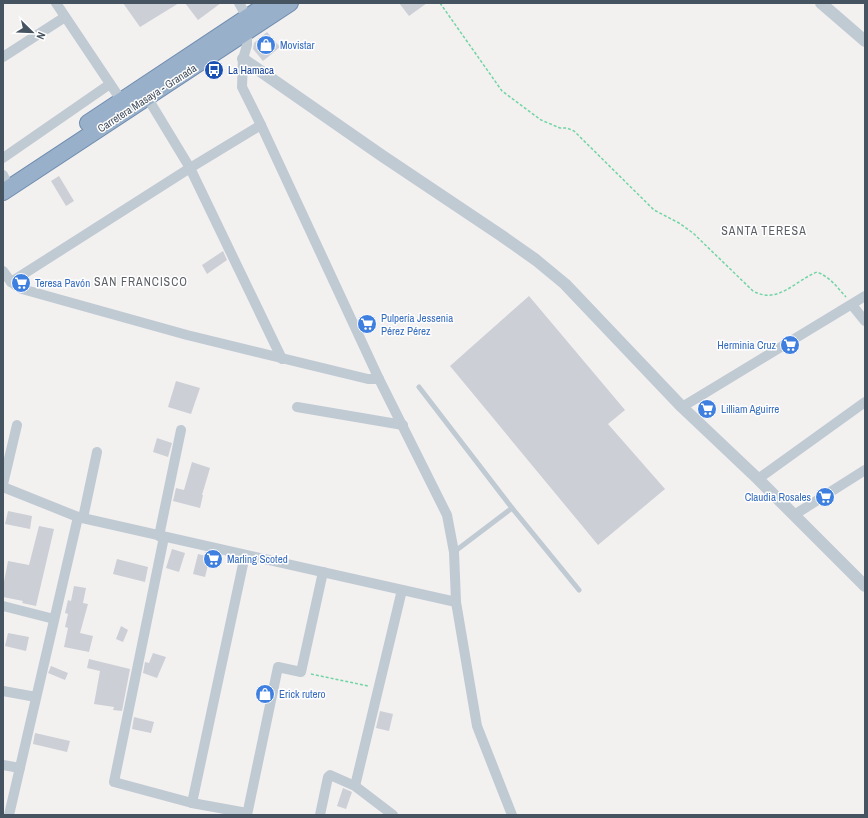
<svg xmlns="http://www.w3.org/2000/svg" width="868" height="818" viewBox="0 0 868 818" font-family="'Archivo Narrow',sans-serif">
<rect width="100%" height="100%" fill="#f3f0f0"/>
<!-- building -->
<g fill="#cccfd6">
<polygon points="123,3 179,3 140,27"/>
<polygon points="185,3 221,3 198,20"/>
<polygon points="399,3 427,3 409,16"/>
<polygon points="267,32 280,47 263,61 253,49 254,43"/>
<polygon points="59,176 74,201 66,206 51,181"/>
<polygon points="223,251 227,260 207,274 202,265"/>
<polygon points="529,296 625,410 608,424 665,489 598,545 450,366"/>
<polygon points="176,381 200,388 191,414 168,407"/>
<polygon points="157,438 172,443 168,457 153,452"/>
<polygon points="192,462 210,468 202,495 203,495 200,508 173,501 176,488 184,490"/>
<polygon points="8,511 32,516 30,529 5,524"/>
<polygon points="39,526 54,529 36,606 22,603 23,601 3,597 3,587 8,561 29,565"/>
<polygon points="172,549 185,553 179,572 166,568"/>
<polygon points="198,554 210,557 205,577 193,574"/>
<polygon points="117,559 148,567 145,582 113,574"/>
<polygon points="74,586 86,588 83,603 88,604 80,633 93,636 89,652 64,647 68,628 65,627 68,614 65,613 68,600 71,601"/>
<polygon points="121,626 128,630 123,642 116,639"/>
<polygon points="8,633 29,637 26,651 5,646"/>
<polygon points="153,653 166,657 157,678 143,673 145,662 149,663"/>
<polygon points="89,659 130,669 122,711 113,710 114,707 94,704 100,671 87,668"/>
<polygon points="51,666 68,673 65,680 48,673"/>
<polygon points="380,711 393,714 389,731 376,728"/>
<polygon points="134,717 154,722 151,733 132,729"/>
<polygon points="35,733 70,741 67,752 33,744"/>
<polygon points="343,788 352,792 346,809 337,806"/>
</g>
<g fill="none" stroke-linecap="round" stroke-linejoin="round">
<!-- trunk casing -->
<g stroke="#6f8daf" stroke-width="18">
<g id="trunk">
<polyline points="88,123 269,3"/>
<polyline points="3,192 290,3"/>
</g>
</g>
<!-- path -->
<g stroke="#70d5a5" stroke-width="1.5" stroke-dasharray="3 2" stroke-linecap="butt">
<path d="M440 3 502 91 541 120 560 128H567L574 131 654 210 679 223 693 233 753 291C778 305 796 280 817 272 830 277 837 287 846 297"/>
<polyline points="311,674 368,686"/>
</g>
<!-- service -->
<g stroke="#c0cad3" stroke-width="5">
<polyline points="419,387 512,508 454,552"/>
<polyline points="512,508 579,590"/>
</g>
<!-- minor -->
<g stroke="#c0cad3" stroke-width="10">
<polyline points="56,3 121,100"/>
<polyline points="239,3 247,17 247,45 243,59 242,87 261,125 379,379 447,515 454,552 456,602 477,726 512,815"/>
<polyline points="3,57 65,17"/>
<polyline points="147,97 190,168 282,359"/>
<polyline points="3,158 110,84"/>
<polyline points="3,175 5,179"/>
<polyline points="3,271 11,282 22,289 187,335 368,379 379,379"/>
<polyline points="11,282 190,168 261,125"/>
<polyline points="852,305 865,321"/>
<polyline points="297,407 403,425"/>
<polyline points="682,407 865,296"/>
<polyline points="758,479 865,402"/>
<polyline points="3,484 17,425"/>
<polyline points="3,487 78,517 456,602"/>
<polyline points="794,515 865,470"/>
<polyline points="83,518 97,452"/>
<polyline points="159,536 181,430"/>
<polyline points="164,537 114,782 192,803 247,813"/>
<polyline points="3,606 54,619"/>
<polyline points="3,691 36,697"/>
<polyline points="3,765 20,768"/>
<polyline points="355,786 402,590"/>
<polyline points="192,803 245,555"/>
<polyline points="9,815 78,517"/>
<polyline points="247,815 278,667 301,672 323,572"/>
<polyline points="320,815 328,777 330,775 355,786 393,815"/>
</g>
<!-- tertiary -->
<g stroke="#c0cad3" stroke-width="12">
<polyline points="821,3 865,41"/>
<polyline points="243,59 381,155 502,236 536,260 565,284 682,407 758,479 865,586"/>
</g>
<!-- trunk -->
<use href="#trunk" stroke="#99b0ca" stroke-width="16"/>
</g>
<!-- icons -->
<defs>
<g id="shop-disc" transform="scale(1)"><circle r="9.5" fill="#3f7fe0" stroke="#fff"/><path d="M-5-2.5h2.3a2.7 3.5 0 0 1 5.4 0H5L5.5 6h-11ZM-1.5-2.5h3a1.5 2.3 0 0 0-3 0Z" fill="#fff"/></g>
<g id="bus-disc" transform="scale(1)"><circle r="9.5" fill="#1a4fb4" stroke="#fff"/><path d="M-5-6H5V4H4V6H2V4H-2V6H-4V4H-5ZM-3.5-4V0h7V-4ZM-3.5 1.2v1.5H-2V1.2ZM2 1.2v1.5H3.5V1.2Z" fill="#fff"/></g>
<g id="supermarket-disc" transform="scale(1)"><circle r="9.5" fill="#3f7fe0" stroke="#fff"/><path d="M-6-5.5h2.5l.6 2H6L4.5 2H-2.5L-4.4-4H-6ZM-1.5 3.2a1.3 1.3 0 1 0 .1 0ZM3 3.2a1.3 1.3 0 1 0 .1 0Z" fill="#fff"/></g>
</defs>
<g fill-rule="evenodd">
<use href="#shop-disc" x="266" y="45"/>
<use href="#bus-disc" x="214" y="70"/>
<use href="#supermarket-disc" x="21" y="283"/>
<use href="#supermarket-disc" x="367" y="324"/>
<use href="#supermarket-disc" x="790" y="345"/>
<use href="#supermarket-disc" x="707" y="409"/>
<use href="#supermarket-disc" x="825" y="497"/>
<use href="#supermarket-disc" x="213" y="559"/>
<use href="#shop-disc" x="265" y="694"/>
</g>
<g text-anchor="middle" stroke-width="3" stroke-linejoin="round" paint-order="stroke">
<!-- shop labels -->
<g font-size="11" fill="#366cbe" stroke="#fff" text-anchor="start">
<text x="280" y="49">Movistar</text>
<text x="35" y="287">Teresa Pavón</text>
<text x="381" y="322">Pulpería Jessenia<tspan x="381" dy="13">Pérez Pérez</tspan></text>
<text x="776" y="349" text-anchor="end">Herminia Cruz</text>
<text x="721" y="413">Lilliam Aguirre</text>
<text x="811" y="501" text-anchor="end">Claudia Rosales</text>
<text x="227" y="563">Marling Scoted</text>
<text x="279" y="698">Erick rutero</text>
</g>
<!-- transit labels -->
<g font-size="11" fill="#164399" stroke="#fff" text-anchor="start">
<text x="228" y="74">La Hamaca</text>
</g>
<!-- street labels -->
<g font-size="11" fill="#465360" stroke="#fff">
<text transform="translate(147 98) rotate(-33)" y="4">Carretera Masaya - Granada</text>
</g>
<!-- neighbourhood labels -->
<g font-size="12" letter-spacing="1" fill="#5c6066" stroke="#fff">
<text x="764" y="235">SANTA TERESA</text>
<text x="141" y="286">SAN FRANCISCO</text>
</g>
</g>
<!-- border -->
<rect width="868" height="818" fill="none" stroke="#465360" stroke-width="8"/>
<!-- north arrow -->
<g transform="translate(32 32) rotate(113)" stroke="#ffffff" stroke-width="3" paint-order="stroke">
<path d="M0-3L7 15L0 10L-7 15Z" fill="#465360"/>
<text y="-6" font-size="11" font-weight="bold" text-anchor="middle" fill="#465360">N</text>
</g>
</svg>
